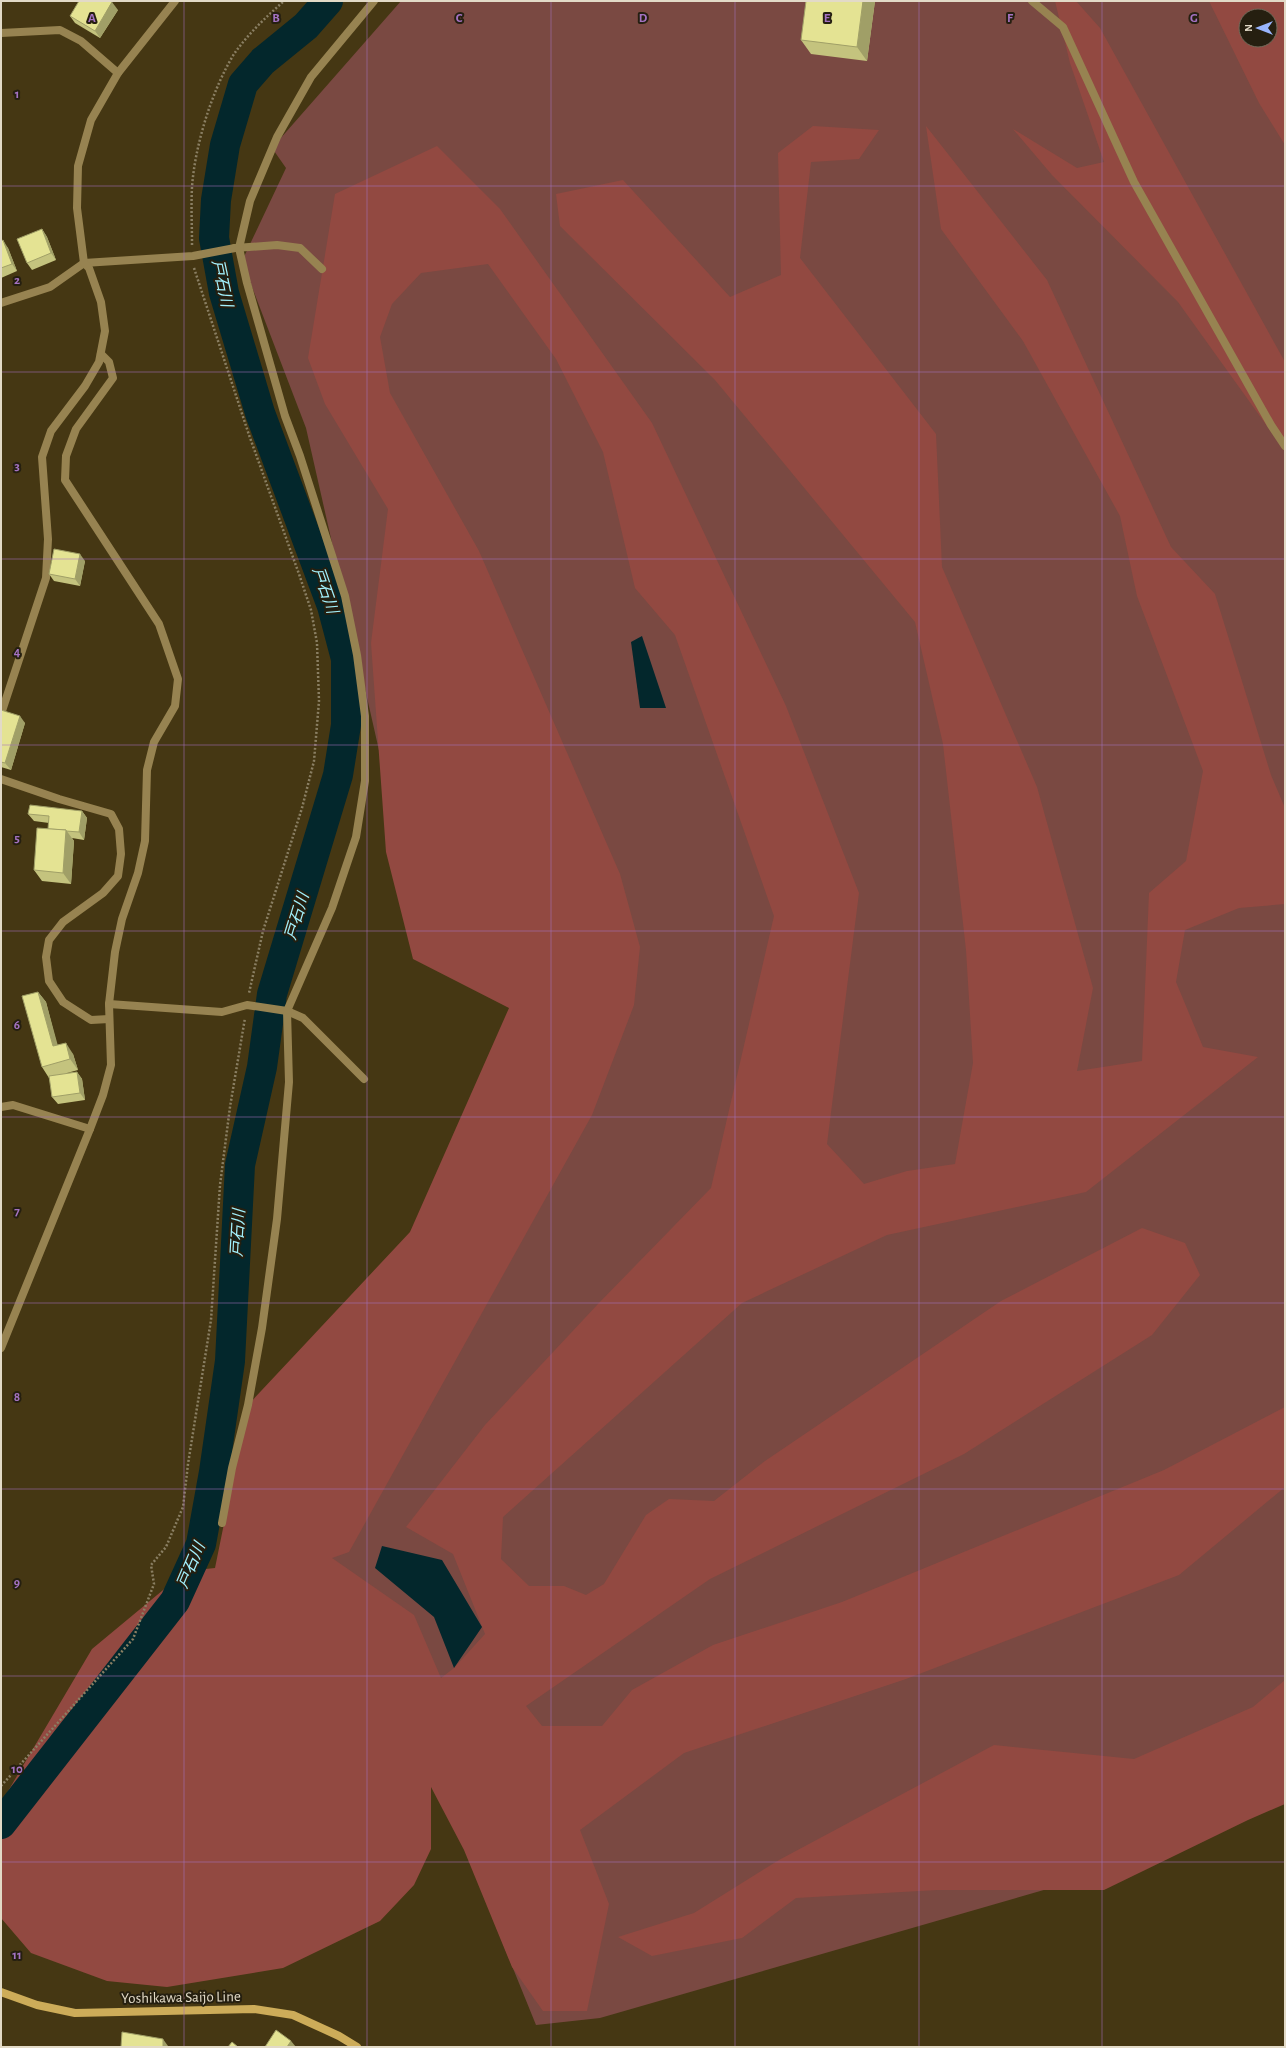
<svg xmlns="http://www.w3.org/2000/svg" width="1286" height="2048" viewBox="0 0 1286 2048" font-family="'Alegreya Sans','Noto Sans JP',sans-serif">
<rect width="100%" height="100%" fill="#453713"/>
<!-- green -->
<path fill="#7a4942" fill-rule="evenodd" d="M401 1H1285V1779L1113 1870 600 2018 536 2025 452 1818 331 1558 533 1017 421 936 306 428 242 261 286 168 272 148ZM1246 16H1270V40H1246Z"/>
<!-- forest -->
<g fill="#924941" fill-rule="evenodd">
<polygon points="1055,1 1076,1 1100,28 1285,362 1285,451 1178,302 1052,175 1013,129 1077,168 1104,162 1070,63"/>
<path d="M1209 1H1285V145L1259 103ZM1246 16H1270V40H1246Z"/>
<path d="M813 126 879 130 859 159 811 162 800 258 936 434 942 567 1037 787 1093 988 1077 1071 1142 1061 1149 893 1186 861 1203 771 1137 596 1120 516 1023 341 941 229 926 126 1047 280 1171 547 1215 594 1271 775 1285 808V904L1239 908 1185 930 1176 982 1203 1047 1258 1057 1086 1192 887 1235 742 1303 503 1517 501 1559 529 1586H564L586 1595 604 1584 646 1515 669 1499 714 1501 765 1461 1001 1301 1142 1228 1185 1243 1200 1275 1152 1335 964 1454 710 1579 526 1706 542 1726H602L632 1690 713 1645 842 1602 1164 1470 1285 1407V1487L1179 1575 906 1679 684 1753 580 1830 609 1904 587 2011H543L512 1967 464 1850 431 1787V1849L414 1885 380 1921 283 1968 167 1987 107 1981 31 1953 1 1918V1803L92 1649 186 1571 215 1568 248 1405 410 1232 509 1008 413 959 386 852 371 643 388 509 325 404 308 358 335 194 437 146 500 209 652 423 786 706 859 893 827 1144 864 1184 907 1171 955 1164 973 1063 966 950 943 744 915 622 715 380 560 226 556 194 623 180 730 297 781 275 778 153ZM488 264 556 359 603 452 635 588 675 635 774 916 711 1188 598 1304 485 1425 406 1527 453 1554 485 1634 454 1668 441 1678 414 1615 332 1558 349 1552 592 1115 634 1005 640 947 620 874 479 551 390 393 380 337 392 304 421 273Z"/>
<polygon points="1285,1680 1285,1804 1248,1820 1104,1890 937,1890 796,1898 742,1938 652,1956 618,1937 694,1913 779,1860 994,1745 1134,1759 1253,1707"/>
</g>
<!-- water -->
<g fill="#03272c">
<polygon points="642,636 666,708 640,708 631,642"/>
<polygon points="382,1546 442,1560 482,1627 454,1668 434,1617 375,1568"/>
</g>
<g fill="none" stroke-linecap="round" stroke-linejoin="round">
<!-- river -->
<polyline stroke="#03272c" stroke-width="30" points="1,1824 175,1601 201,1544 214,1472 230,1361 240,1165 262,1067 272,994 338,775 346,725 346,659 332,606 260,413 224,293 214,238 216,200 225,145 243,84 263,61 306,26 328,1"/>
<!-- path -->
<g stroke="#8a7f63" stroke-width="2.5" stroke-dasharray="2 2" stroke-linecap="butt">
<path d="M192 245C192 226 191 206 192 187 195 145 212 90 234 54 248 34 266 17 284 1"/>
<polyline points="194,268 249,435 299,574 311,610 317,643 319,701 314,761 302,808 263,931 249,993"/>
<polyline points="1,1786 133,1639 154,1584 151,1565 166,1547 183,1507 188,1464 211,1320 220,1185 230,1107 245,1018"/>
</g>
<!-- service -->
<g stroke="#978351" stroke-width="8">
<polyline points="235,248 277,245 300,248 322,269"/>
<polyline points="287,1011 303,1018 364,1079"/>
</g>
<!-- minor -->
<g stroke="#978351" stroke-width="8">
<polyline points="1032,1 1063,27 1134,182 1271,425 1285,446"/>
<polyline points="1,33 60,30 81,41 118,73"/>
<polyline points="1,303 50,287 84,263 193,256 235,248"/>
<polyline points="1,714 46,578 48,539 42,457 51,431 85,386 99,362 105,331 101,302 89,268 84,263 77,208 78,166 91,120 118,73 175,1"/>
<polyline points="1,779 59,799 111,814 119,829 121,854 118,876 103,893 63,922 49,940 46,957 49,981 63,1002 91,1020 109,1019"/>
<polyline points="109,1004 222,1012 247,1005 287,1011"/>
<polyline points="1,1107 13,1105 90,1129"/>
<polyline points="1,1348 90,1129 103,1095 111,1065 109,1004 115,952 122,919 138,873 145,841 147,770 154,742 175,706 178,679 159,624 65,480 66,456 76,429 113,378 109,362 101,354"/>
<polyline points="222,1523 232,1468 248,1405 262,1328 277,1219 289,1082 287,1011 332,908 356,837 365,781 365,716 357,655 345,596 300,456 285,416 247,283 239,248 250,201 277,137 311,77 374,1"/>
</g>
<!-- secondary -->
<polyline stroke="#cdac59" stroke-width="8" points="1,1992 37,2005 75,2013 254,2009 293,2015 339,2036 357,2047"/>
</g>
<!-- wall -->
<g fill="#c4c37e">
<polygon points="875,1 867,61 811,54 801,40"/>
<polygon points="118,10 100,38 75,23 70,16"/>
<polygon points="42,229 47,237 56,260 32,270 27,263"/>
<polygon points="1,241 8,248 17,271 1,278"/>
<polygon points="85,561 80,586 54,581 49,574"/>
<polygon points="1,711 25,723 11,770 1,767"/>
<polygon points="82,811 87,818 84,840 72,838 74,841 71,884 42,881 34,870 48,829 49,823 34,821 28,814"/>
<polygon points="38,992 46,1002 57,1045 73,1054 78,1070 67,1073 77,1072 82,1079 85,1100 58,1104 52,1097 50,1078 49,1078 42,1067"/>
</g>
<!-- shaded-wall -->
<g fill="#a09f67">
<polygon points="863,1 875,1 867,61 857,47"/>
<polygon points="112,2 118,10 100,38 95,31"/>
<polygon points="42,229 47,237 56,260 51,253"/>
<polygon points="3,240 8,248 17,271 12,264"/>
<polygon points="80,554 85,561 80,586 75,579"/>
<polygon points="20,716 25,723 11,770 5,763"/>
<polygon points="82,811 87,818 84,840 79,832"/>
<polygon points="66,830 74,841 71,884 63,873"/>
<polygon points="38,992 46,1002 61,1057 53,1046"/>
<polygon points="66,1043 73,1054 78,1070 70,1059"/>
<polygon points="77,1072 82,1079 85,1100 80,1093"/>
<polygon points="163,2039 168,2046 168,2047 163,2047"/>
<polygon points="291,2041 296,2047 287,2047"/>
</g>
<!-- building -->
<g fill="#e4e393" stroke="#a09f67">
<polygon points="79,1 110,1 112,2 95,31 70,16"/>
<polygon points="806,1 863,1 857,47 801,40"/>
<polygon points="42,229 51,253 27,263 17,239"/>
<polygon points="3,240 12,264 1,268 1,241"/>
<polygon points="54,549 80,554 75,579 49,574"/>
<polygon points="1,710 20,716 5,763 1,762"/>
<polygon points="30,805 82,811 79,832 66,831 66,830 48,829 49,816 28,814"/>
<polygon points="37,828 66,830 63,873 34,870"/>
<polygon points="38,992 53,1046 66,1043 70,1059 42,1067 22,996"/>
<polygon points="77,1072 80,1093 52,1097 49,1076"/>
<polygon points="276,2030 291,2041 287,2047 265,2047"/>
<polygon points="122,2032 163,2039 163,2047 121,2047"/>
<polygon points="232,2042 238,2047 228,2047"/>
</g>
<!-- grid -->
<path fill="none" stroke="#a472c2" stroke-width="1" stroke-opacity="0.55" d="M184 1V2047M367 1V2047M551 1V2047M735 1V2047M919 1V2047M1102 1V2047M1 186H1285M1 372H1285M1 559H1285M1 745H1285M1 931H1285M1 1117H1285M1 1303H1285M1 1489H1285M1 1676H1285M1 1862H1285"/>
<g text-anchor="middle" stroke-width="4" stroke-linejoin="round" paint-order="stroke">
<!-- street labels -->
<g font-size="15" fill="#e2dac7" stroke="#251f10">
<text transform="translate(181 1997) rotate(-1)" y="5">Yoshikawa Saijo Line</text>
</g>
<!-- water labels -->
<g font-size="16" font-style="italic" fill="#a2f1fd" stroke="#251f10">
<text transform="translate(223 283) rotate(78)" y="6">戸石川</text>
<text transform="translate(326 590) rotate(71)" y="6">戸石川</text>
<text transform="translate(296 916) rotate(-73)" y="6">戸石川</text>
<text transform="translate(237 1233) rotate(-87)" y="6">戸石川</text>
<text transform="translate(190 1565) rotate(-67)" y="6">戸石川</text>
</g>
</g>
<g font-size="13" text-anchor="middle" font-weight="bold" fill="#a472c2" stroke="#251f10" stroke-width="4" stroke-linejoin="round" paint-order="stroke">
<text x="92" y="22">A</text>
<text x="276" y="22">B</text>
<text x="459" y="22">C</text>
<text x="643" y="22">D</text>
<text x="827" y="22">E</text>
<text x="1010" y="22">F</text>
<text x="1194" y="22">G</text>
<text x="17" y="98">1</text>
<text x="17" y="284">2</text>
<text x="17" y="470">3</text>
<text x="17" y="656">4</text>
<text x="17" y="842">5</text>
<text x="17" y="1029">6</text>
<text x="17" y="1215">7</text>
<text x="17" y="1401">8</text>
<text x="17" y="1587">9</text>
<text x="17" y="1773">10</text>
<text x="17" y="1959">11</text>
</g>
<!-- border -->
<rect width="1286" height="2048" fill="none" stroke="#e2dac7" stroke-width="4"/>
<!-- north arrow -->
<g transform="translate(1258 28) rotate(270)"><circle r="19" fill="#251f10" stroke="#716a59"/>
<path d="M0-3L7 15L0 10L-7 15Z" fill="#99b5fd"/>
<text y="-6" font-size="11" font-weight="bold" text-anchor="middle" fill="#e2dac7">N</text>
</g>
</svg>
